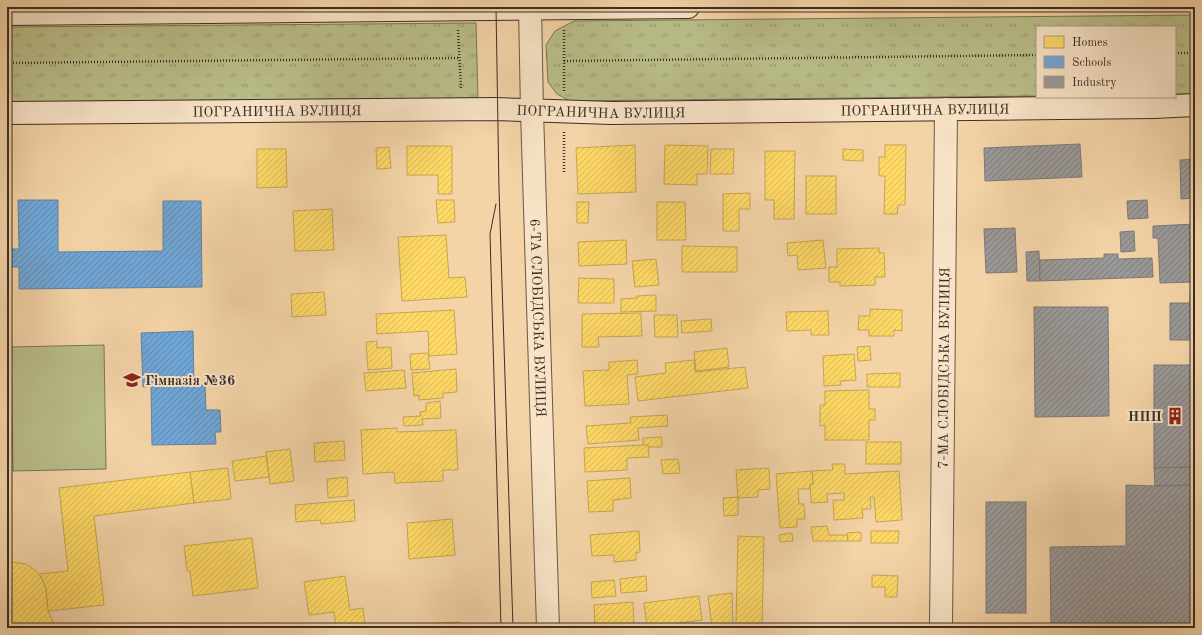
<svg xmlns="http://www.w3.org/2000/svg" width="1202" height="635" viewBox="0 0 1202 635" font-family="'Old Standard TT',serif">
<defs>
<pattern id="grass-tufts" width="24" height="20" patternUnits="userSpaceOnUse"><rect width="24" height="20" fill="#b9bd89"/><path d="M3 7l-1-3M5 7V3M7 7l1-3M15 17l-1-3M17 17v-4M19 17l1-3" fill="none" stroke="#979a70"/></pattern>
<pattern id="homes-hatch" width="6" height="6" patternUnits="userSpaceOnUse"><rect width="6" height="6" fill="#ffd966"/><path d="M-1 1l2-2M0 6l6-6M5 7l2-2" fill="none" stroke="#dbbb58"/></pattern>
<pattern id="schools-hatch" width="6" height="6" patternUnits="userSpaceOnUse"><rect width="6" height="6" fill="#6fa8dc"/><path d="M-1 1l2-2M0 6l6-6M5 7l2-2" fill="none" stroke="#5c89b2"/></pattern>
<pattern id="industry-hatch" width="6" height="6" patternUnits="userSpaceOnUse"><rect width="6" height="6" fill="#999"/><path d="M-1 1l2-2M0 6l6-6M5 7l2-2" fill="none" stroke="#7e7d7d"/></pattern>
</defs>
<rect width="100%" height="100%" fill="#f4d4a7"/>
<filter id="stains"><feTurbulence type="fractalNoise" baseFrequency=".005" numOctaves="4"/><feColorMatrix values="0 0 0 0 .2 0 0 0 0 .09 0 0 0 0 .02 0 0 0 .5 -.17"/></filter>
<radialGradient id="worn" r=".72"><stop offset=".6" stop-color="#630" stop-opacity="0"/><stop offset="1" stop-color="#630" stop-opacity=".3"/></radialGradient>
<!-- grass -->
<g fill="url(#grass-tufts)" stroke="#7a7658">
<polygon points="1195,15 1195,94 1175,94 1175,27 1037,27 1037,96 570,101 557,94 548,82 546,45 555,31 574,21"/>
<polygon points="476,23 478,98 7,102 7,27"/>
</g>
<!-- park -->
<polygon fill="#b9bd89" stroke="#7a7658" points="104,345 106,469 13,471 11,347"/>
<!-- homes -->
<g fill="url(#homes-hatch)" stroke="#c4a653">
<polygon points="635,145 636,192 578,194 576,148"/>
<polygon points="665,145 708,146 707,174 697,174 697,185 664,184"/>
<polygon points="885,145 906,145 905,205 898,205 897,214 884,214 885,176 879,176 879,157 885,157"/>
<polygon points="407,146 452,146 452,194 438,194 438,175 407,175"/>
<polygon points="389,147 391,168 377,169 376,148"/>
<polygon points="257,149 286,149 287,187 257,188"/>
<polygon points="711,149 734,149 733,174 710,174"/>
<polygon points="843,149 863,150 863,161 843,160"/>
<polygon points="765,151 795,151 794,219 774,219 774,200 765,200"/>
<rect x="806" y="176" width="30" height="38"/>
<polygon points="750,193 750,209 739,209 739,231 723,231 723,194"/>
<polygon points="436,200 454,200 455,222 438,223"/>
<polygon points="577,202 589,202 588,223 577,223"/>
<polygon points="657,202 685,202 686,240 657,240"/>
<polygon points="332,209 334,250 295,251 293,211"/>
<polygon points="446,235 449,278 465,277 467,297 402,301 398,237"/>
<polygon points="626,240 627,264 579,266 578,242"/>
<polygon points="823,240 826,268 798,270 797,255 788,256 787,243"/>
<polygon points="682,246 737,247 737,272 682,272"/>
<polygon points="879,248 879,253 884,253 885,277 875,277 875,285 840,286 840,282 829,282 829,267 837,267 837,249"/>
<polygon points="656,259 659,285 635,287 632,261"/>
<polygon points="579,278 614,279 614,303 578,303"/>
<polygon points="324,292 326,315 292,317 291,294"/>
<polygon points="656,295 656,311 621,312 621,299 637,298 637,296"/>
<polygon points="870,309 902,310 902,331 894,330 894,336 869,336 869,330 858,330 859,316 870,316"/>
<polygon points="454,310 457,354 429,356 428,331 377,334 376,314"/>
<polygon points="828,311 829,335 811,335 811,330 787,331 786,312"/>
<polygon points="641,313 642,336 598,337 599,347 582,347 582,314"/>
<polygon points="654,315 677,315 678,337 655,337"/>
<polygon points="711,319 712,331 682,333 681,321"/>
<polygon points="377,341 377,348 391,347 392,368 368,370 366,342"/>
<polygon points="870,346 871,360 858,361 857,347"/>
<polygon points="727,348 729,367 696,371 694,352"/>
<polygon points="428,353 430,369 411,370 410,354"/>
<polygon points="854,354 856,380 840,381 841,385 824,386 823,356"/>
<polygon points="637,360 638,374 627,375 629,404 585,406 583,371 609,370 609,362"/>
<polygon points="694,360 695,372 745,367 748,388 638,401 635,377 666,373 665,363"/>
<polygon points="456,369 457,392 443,393 443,398 419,400 419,395 414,396 412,373"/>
<polygon points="404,370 406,388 366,391 364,373"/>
<polygon points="900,373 900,387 867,387 867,374"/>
<polygon points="869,390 869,409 875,409 875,420 869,420 869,440 825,440 825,425 820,426 820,405 825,405 825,391"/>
<polygon points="440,401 441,418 422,419 423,425 404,426 403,417 421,416 420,412 426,411 426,403"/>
<polygon points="667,415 668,426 638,428 639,440 588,444 586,426 631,423 630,417"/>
<polygon points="397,428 397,432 456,430 458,470 443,470 443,481 395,483 394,472 363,474 361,430"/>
<polygon points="662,437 662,447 648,447 648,445 643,445 643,438"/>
<polygon points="344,441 345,460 315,462 314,443"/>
<rect x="866" y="442" width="35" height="22"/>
<polygon points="643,445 648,445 649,457 627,458 627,470 585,472 584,448"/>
<polygon points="290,449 294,481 270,484 266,452"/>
<polygon points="266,456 269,477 235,481 232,461"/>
<polygon points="678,459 680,473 663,474 661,460"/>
<polygon points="832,464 845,464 845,474 899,471 902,520 876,522 874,497 870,497 871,509 862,509 863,518 834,520 833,500 844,500 844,493 827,494 828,502 811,503 810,484 813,484 812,471 833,470"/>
<polygon points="228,468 231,499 194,503 190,472"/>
<polygon points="769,468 770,489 758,490 758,497 738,498 736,470"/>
<polygon points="812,471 813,484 810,484 810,489 798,489 799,504 804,504 805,519 797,519 797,527 780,528 776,474"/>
<polygon points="190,472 194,503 94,516 104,605 48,611 46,589 43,581 39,574 68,571 59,488"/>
<polygon points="347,477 348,496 328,498 327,479"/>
<polygon points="630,478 631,498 613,500 613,511 589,512 587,481"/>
<polygon points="738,497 738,515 724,516 723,498"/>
<polygon points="354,500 355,521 321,524 320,520 296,522 295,505"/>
<polygon points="452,519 455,555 409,559 407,523"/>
<polygon points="827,526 829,535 848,535 848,541 813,541 811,527"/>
<polygon points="639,531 640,552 636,553 636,560 614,562 614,555 592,556 590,535"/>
<polygon points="871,531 899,531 898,543 871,543"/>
<polygon points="861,532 861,541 848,541 847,533"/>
<polygon points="792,533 793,541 780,542 779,535"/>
<polygon points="738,536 764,537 762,626 736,625"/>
<polygon points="252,538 258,588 193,596 190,571 187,571 184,546"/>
<polygon points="12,562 26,564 31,567 39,574 43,581 46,589 48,611 56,628 7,627 7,563"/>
<polygon points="872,575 898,576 897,597 885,597 885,587 872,587"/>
<polygon points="345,576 350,610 363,608 365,624 336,628 334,612 309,615 304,582"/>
<polygon points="646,576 647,591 621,593 620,579"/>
<polygon points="614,580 616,596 592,598 591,582"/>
<polygon points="732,593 733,627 712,628 708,596"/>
<polygon points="699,596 702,620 647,627 644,603"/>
<polygon points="633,602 634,626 595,628 594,605"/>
<polygon points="459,622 459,628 418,628 418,624"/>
</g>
<!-- schools -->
<g fill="url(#schools-hatch)" stroke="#5f83a6">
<polygon points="18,200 58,200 58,252 163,251 163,201 201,201 202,287 19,289 19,267 10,267 10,249 19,249"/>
<polygon points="193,331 194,385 205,385 206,410 220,410 221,432 215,432 216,444 152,445 151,386 143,387 141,333"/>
</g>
<!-- industry -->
<g fill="url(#industry-hatch)" stroke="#7c7977">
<polygon points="1080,144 1082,177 985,181 984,148"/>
<polygon points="1195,159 1195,198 1181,199 1180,160"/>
<polygon points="1147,200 1148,218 1128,219 1127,201"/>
<polygon points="1195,224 1195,282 1160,283 1158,238 1153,238 1153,226"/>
<polygon points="1015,228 1017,272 986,273 984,229"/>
<polygon points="1134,231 1135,251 1121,252 1120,232"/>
<polygon points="1039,251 1040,281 1027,281 1026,252"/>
<polygon points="1104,254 1118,254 1118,259 1152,258 1153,277 1040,281 1040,260 1104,258"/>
<polygon points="1190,294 1195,294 1195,340 1170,340 1170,303 1190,303"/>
<polygon points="1034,307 1108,307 1109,416 1035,417"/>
<polygon points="1154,365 1195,365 1195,467 1154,468"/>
<polygon points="1195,467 1195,485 1155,486 1154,468"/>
<polygon points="1126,485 1155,486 1195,485 1195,628 1051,628 1050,547 1126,546"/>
<rect x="986" y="502" width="40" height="111"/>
</g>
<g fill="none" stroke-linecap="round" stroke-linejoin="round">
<!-- minor casing -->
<g stroke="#685848" stroke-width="24">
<g id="minor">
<path id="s1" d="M941 628 946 109"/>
</g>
</g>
<!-- tertiary casing -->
<g stroke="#685848" stroke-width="24">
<g id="tertiary">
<path id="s2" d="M530 7 532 111 548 628"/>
</g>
</g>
<!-- secondary casing -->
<g stroke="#3a2e28" stroke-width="24">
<g id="secondary">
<polyline points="7,14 688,7"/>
<path id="s3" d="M7 113 497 109 612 113 1154 107 1195 105"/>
</g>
</g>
<!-- path -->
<g stroke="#3a2e28" stroke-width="2.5" stroke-dasharray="1 2" stroke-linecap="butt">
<polyline points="458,30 461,89"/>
<polyline points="564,30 564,91"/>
<polyline points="1175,53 1195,53"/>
<polyline points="564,61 1037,55"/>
<polyline points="7,63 460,58"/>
<polyline points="564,172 564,131"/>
</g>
<!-- minor -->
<use href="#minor" stroke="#f8e3c6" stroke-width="22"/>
<!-- tertiary -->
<use href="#tertiary" stroke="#f8e3c6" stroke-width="22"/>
<!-- secondary -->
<use href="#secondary" stroke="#f8e3c6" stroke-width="22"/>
<!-- tram -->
<g stroke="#3a2e28" stroke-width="1">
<polyline points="496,7 499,189 513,628"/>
<polyline points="496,204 490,234 501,628"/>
</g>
</g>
<!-- icons -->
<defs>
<g id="school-bare" transform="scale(1.38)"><path d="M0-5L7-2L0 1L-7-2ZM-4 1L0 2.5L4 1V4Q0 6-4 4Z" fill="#8f2418" stroke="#f8e3c6" stroke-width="2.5" paint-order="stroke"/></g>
<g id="building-bare" transform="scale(1.38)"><path d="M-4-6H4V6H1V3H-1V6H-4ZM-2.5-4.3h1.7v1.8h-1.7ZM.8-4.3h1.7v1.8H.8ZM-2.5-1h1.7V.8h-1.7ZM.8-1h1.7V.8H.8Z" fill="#8f2418" stroke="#f8e3c6" stroke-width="2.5" paint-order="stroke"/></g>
</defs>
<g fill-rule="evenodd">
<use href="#school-bare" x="132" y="380"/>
<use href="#building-bare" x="1175" y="416"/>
</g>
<g text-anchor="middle" stroke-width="4" stroke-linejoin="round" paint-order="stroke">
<!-- street labels -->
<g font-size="14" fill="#3a2e28" stroke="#f8e3c6">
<text dy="5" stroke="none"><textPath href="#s3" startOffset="918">ПОГРАНИЧНА ВУЛИЦЯ</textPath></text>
<text dy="5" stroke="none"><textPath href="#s3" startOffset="270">ПОГРАНИЧНА ВУЛИЦЯ</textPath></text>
<text dy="5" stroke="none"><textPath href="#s3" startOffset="594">ПОГРАНИЧНА ВУЛИЦЯ</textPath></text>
<text dy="5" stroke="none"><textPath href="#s2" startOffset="311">6-ТА СЛОБІДСЬКА ВУЛИЦЯ</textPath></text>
<text dy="5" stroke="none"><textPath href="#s1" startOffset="260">7-МА СЛОБІДСЬКА ВУЛИЦЯ</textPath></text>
</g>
<!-- poi labels -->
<g font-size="14" font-weight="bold" fill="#3a2e28" stroke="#f8e3c6" text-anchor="start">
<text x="145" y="385">Гімназія №36</text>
<text x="1162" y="421" text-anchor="end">НПП</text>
</g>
</g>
<!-- margin -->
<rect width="1202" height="635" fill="none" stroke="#f4d4a7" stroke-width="24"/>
<rect x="8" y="8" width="1186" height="619" fill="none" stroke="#3a2e28" stroke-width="2"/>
<rect x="12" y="12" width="1178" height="611" fill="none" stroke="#3a2e28"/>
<!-- legend -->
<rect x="1036" y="26" width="140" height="72" fill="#f8e3c6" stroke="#ac9b87"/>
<rect x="1044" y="36" width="20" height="12" fill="#ffd966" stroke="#ac9b87"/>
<text x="1072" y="46" font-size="12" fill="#3a2e28">Homes</text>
<rect x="1044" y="56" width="20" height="12" fill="#6fa8dc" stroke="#ac9b87"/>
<text x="1072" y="66" font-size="12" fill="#3a2e28">Schools</text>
<rect x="1044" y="76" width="20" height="12" fill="#999999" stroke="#ac9b87"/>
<text x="1072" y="86" font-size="12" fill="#3a2e28">Industry</text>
<rect width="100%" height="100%" filter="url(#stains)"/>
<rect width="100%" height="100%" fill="url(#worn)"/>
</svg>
